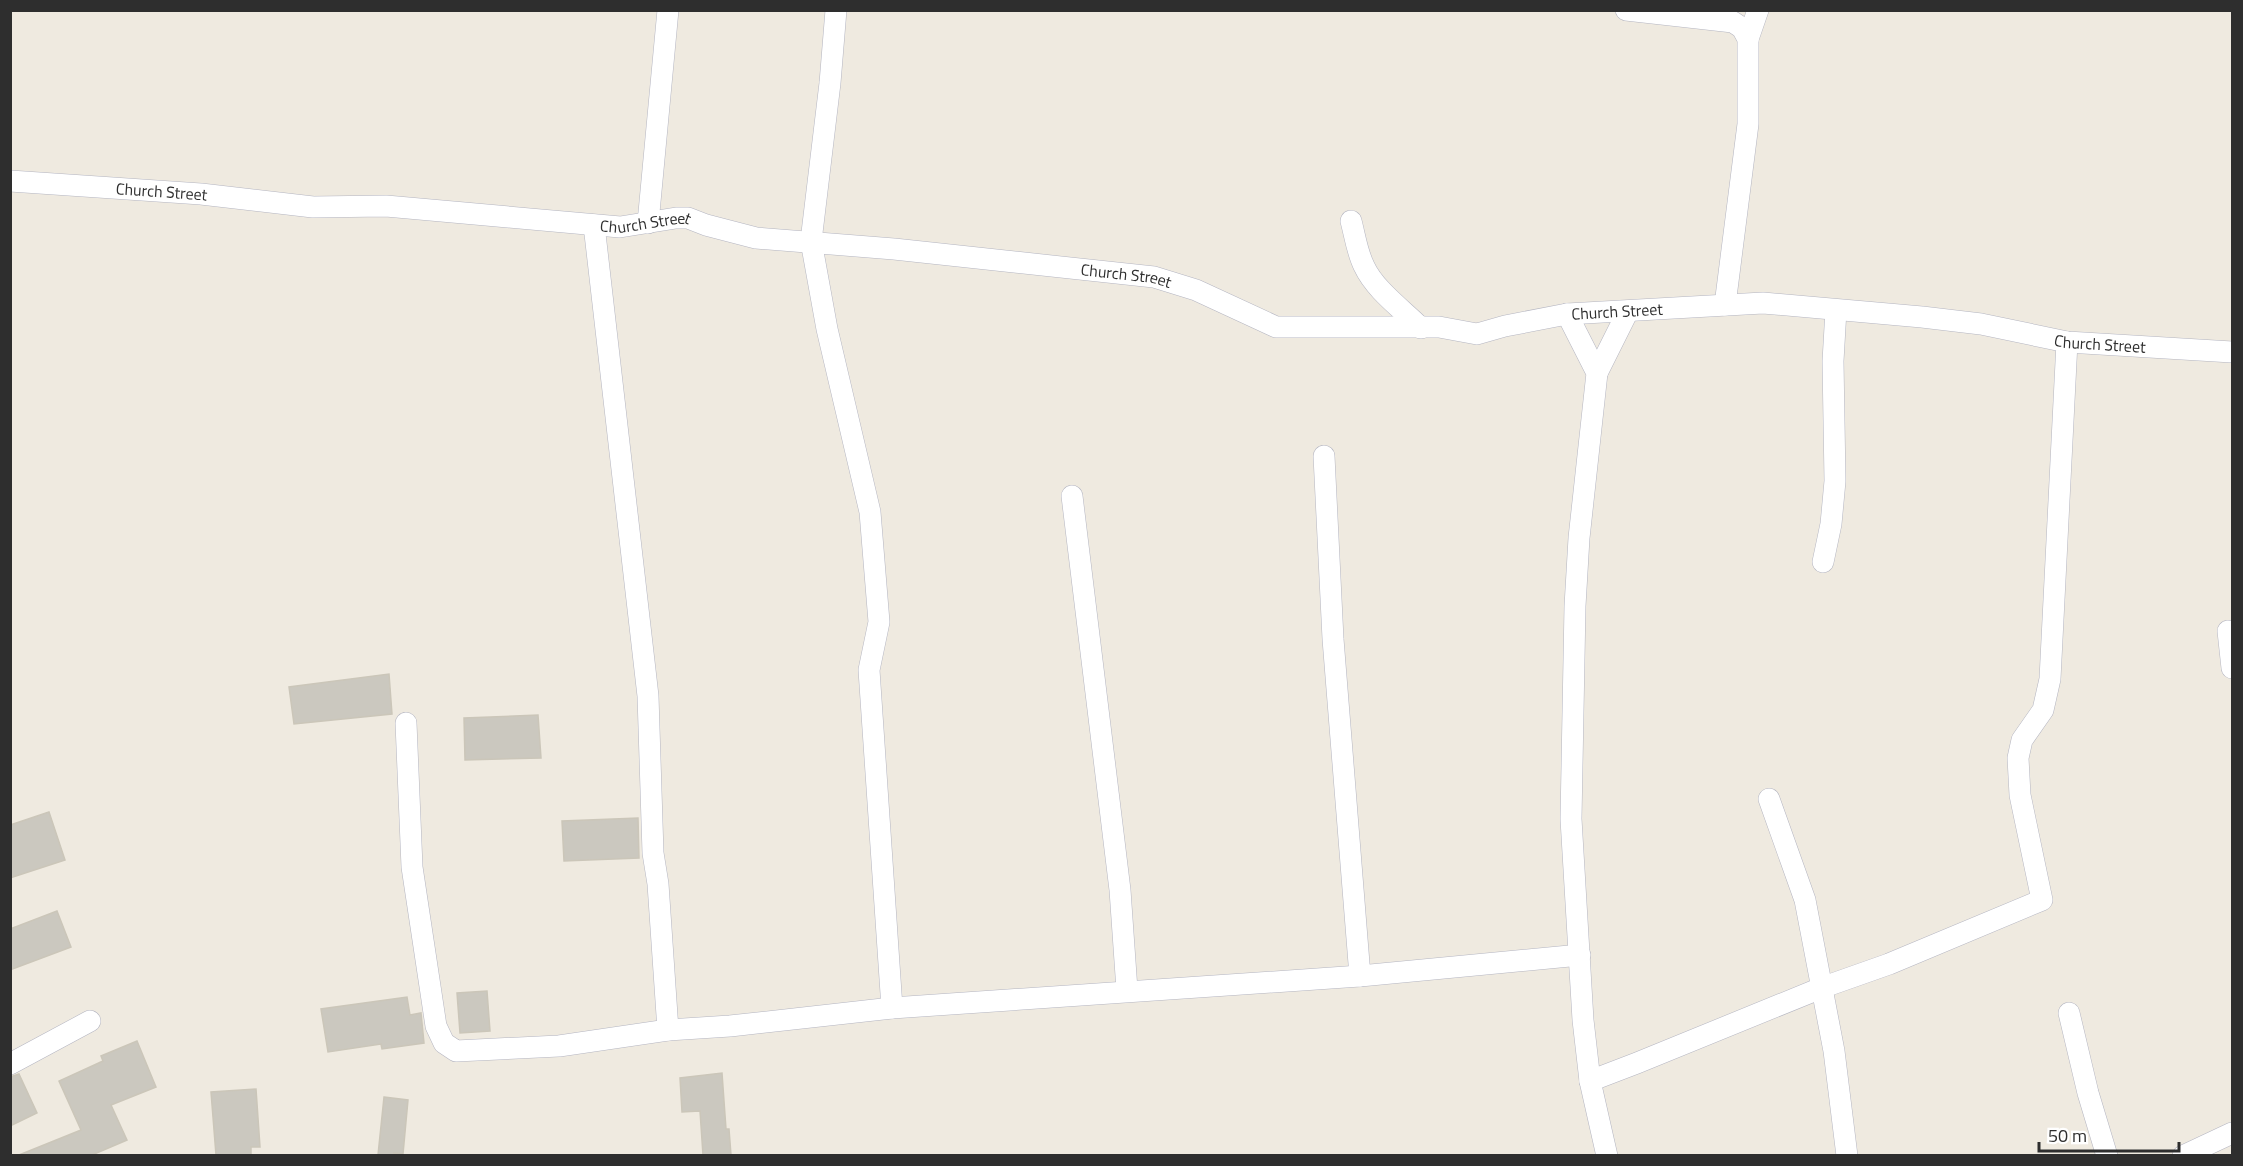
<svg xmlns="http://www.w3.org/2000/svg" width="2243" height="1166" viewBox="0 0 2243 1166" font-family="'Titillium Web',sans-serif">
<rect width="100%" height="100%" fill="#efeae0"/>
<!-- building -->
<g fill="#cbc8bf" stroke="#cbc6b9" stroke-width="1.5">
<polygon points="389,674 392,714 294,724 289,687"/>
<polygon points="538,715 541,758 465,760 464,718"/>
<polygon points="49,812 65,860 10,878 10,825"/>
<polygon points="638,818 639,858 564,861 562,821"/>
<polygon points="57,911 71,947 10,970 10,929"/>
<polygon points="487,991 490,1031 460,1033 457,993"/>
<polygon points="407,997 410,1015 421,1013 424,1043 382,1049 381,1044 328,1052 321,1009"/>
<polygon points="137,1041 156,1087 111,1105 127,1140 92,1155 19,1155 81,1130 59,1081 103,1061 101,1056"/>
<polygon points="722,1073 726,1129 729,1129 731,1155 703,1155 700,1111 682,1112 680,1078"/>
<polygon points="19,1074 37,1113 10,1126 10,1077"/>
<polygon points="256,1089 260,1147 251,1147 251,1155 216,1155 211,1092"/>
<polygon points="384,1097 408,1100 403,1154 394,1153 394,1155 378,1155"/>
</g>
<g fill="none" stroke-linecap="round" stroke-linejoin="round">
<!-- minor casing -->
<g stroke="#b4b5c1" stroke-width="22">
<g id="minor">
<polyline points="836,10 830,83 811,241 827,329 870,512 879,622 869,670 892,1008"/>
<polyline points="1626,10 1733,22 1742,28 1748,39 1748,124 1725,305"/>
<polyline points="1748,39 1758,10"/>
<path id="s1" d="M10 181 201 194 313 207 386 206 620 227 676 218H688L706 225 756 238 894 249 1154 277 1196 290 1276 327H1439L1477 334 1505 326 1567 314 1763 303 1922 317 1981 324 2067 342 2232 352"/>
<path d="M1351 221C1355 236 1357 252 1364 266 1375 290 1402 309 1421 328"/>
<polyline points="648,223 668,10"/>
<polyline points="594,225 648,696 653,853 658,884 668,1030"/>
<polyline points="1567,314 1597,373 1579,538 1575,606 1571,819 1583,1020 1590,1081 1607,1156"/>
<polyline points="1597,373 1628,311"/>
<polyline points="1324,456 1333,639 1360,976"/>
<polyline points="1072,496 1120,890 1127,990"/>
<polyline points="1823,562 1831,524 1835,481 1833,361 1836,310"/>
<polyline points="2228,631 2232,668"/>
<polyline points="406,723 412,867 436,1026 444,1043 456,1051 559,1046 668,1030 730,1026 892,1008 1360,976 1580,955"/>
<polyline points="1769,799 1805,900 1834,1051 1847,1156"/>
<polyline points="2069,1013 2088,1093 2107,1156"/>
<polyline points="10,1064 90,1021"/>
<polyline points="1590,1081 1637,1063 1821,988 1889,964 2042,900 2020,795 2018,758 2022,740 2043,710 2050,679 2067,342"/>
<polyline points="2183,1156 2232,1133"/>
</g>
</g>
<!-- minor -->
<use href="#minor" stroke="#fff" stroke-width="21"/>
</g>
<g text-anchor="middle" stroke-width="6" stroke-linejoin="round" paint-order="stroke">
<!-- street labels -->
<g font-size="16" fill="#2e2e2e" stroke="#fff">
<text dy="6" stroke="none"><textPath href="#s1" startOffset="152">Church Street</textPath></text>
<text dy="6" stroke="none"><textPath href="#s1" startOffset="638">Church Street</textPath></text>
<text dy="6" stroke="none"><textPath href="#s1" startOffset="1124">Church Street</textPath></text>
<text dy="6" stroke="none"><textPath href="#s1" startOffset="1628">Church Street</textPath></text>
<text dy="6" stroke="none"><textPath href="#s1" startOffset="2114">Church Street</textPath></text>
</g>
</g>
<!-- border -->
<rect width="2243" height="1166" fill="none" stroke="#2e2e2e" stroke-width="24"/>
<!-- scale -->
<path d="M2039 1142v9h140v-9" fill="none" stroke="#2e2e2e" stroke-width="3"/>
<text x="2048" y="1142" font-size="18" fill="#2e2e2e" stroke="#ffffff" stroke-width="4.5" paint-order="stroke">50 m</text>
</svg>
